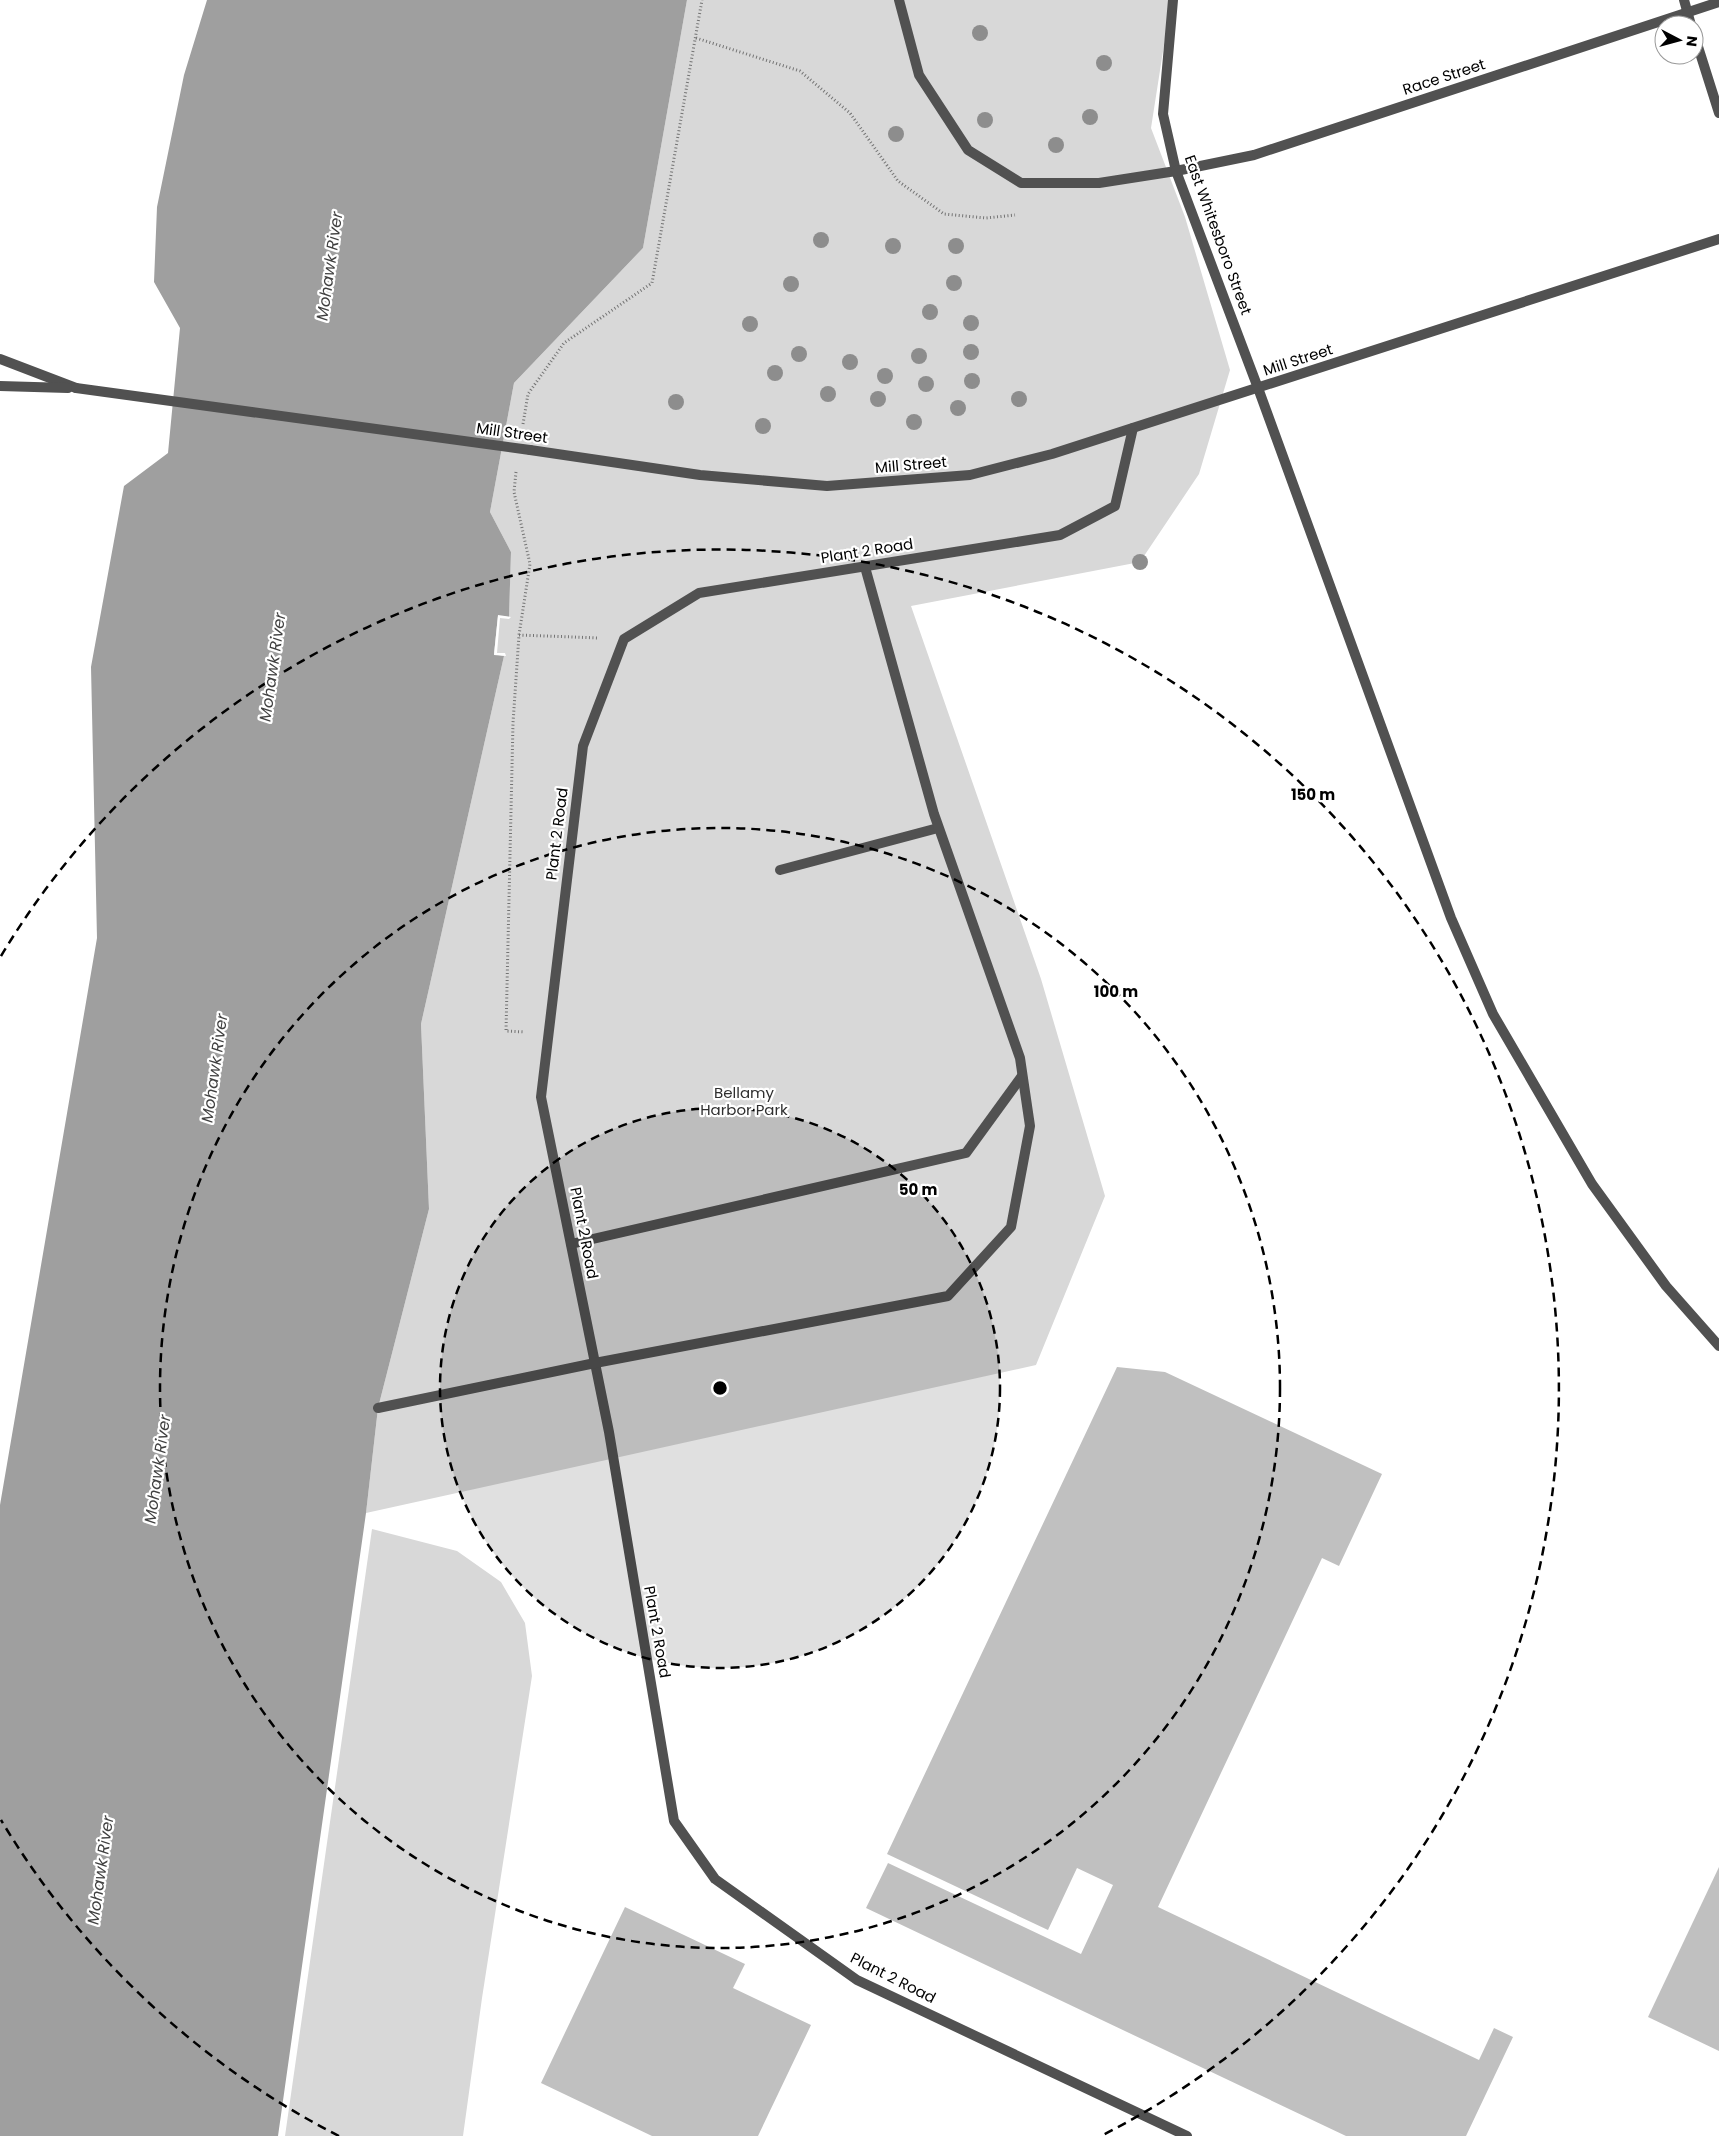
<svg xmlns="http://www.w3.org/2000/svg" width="1719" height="2136" viewBox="0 0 1719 2136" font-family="Poppins,sans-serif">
<rect width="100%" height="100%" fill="#fff"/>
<!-- green -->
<g fill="#d8d8d8">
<polygon points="687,0 1171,0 1151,128 1185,217 1230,370 1199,474 1140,562 911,606 1041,979 1105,1196 1036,1365 366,1513 378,1408 429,1209 421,1024 504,656 494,655 498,615 509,616 511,552 490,512 514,383 643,248"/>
<polygon points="372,1529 457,1551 501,1582 525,1623 532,1676 482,1998 463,2136 285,2136"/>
</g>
<!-- water -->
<polygon fill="#9f9f9f" points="207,0 687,0 643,248 514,383 490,512 511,552 509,617 498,616 494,654 504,656 421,1024 429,1209 378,1408 366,1513 278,2136 0,2136 0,1505 97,938 91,667 124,486 168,453 180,328 154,282 157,207 184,75"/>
<!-- pier -->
<polygon fill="#fff" points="498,615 511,617 509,619 500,618 497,653 505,653 506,656 494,655"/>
<!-- building -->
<g fill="#c0c0c0">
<polygon points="1117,1367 1165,1372 1382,1474 1339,1566 1322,1558 1158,1907 1479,2060 1494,2028 1513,2037 1466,2136 1346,2136 866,1908 888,1863 1081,1954 1113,1885 1077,1868 1048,1930 887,1854"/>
<polygon points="1719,1867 1719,2051 1648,2017"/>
<polygon points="625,1907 745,1964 733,1988 811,2025 758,2136 652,2136 541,2083"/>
</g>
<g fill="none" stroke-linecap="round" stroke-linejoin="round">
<!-- path -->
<g stroke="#737373" stroke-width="3" stroke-dasharray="1 2.5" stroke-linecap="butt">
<polyline points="696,38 800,71 850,113 898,181 944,214 986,218 1015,215"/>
<polyline points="523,424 528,394 564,343 652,283 702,0"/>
<polyline points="516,472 514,492 530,564 519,635 513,723 506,1031 525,1032"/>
<polyline points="519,635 599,638"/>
</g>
<!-- service -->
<g stroke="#515151" stroke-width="10">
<polyline points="899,0 919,75 968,150 1021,183 1099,183 1176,171"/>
<polyline points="1133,428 1115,506 1060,535 699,593 624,639 583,746 541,1097 609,1432 674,1821 715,1879 857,1980 1187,2136"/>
<polyline points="780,870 938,828"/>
<polyline points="571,1244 966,1153 1022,1076"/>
<polyline points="378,1408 595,1363 948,1296 1011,1227 1030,1126 1020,1058 934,814 865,567"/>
</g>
<!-- minor -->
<g stroke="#515151" stroke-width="10">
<polyline points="1173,0 1163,114 1176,171 1258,388"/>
<polyline points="1684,0 1691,25"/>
<polyline points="1694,34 1719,113"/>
<polyline points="1176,171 1254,155 1719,2"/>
</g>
<!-- tertiary -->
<g stroke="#515151" stroke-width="10">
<polyline points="0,359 76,388"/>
<polyline points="0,386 68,388"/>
<polyline points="1258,388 1451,918 1493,1014 1592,1184 1666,1286 1719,1346"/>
<polyline points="530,450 700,475 827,486 970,475 1052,454 1719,239"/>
</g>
<!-- tertiary-bridge -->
<polyline stroke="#515151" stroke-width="10" points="76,388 530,450"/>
</g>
<!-- trees -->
<g fill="#8d8d8d">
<circle cx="980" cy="33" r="8"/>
<circle cx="1104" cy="63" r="8"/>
<circle cx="1090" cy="117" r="8"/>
<circle cx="985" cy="120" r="8"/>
<circle cx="896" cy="134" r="8"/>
<circle cx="1056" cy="145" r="8"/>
<circle cx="821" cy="240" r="8"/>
<circle cx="893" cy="246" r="8"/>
<circle cx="956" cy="246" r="8"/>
<circle cx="954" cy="283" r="8"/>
<circle cx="791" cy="284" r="8"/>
<circle cx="930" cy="312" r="8"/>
<circle cx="971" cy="323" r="8"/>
<circle cx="750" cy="324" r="8"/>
<circle cx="971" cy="352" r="8"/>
<circle cx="799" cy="354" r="8"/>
<circle cx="919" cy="356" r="8"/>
<circle cx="850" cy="362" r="8"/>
<circle cx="775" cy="373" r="8"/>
<circle cx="885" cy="376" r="8"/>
<circle cx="972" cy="381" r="8"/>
<circle cx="926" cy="384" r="8"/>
<circle cx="828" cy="394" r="8"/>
<circle cx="878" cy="399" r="8"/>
<circle cx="1019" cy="399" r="8"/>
<circle cx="676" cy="402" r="8"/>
<circle cx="958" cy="408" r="8"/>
<circle cx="914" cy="422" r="8"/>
<circle cx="763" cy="426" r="8"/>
<circle cx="1140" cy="562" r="8"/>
</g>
<!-- distance rings -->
<circle cx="720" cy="1388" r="280" fill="#000" fill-opacity=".12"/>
<g fill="none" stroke="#000" stroke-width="2.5" stroke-dasharray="9 6">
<circle cx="720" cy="1388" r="280"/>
<circle cx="720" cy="1388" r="560"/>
<path d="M339 2136A839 839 0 0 1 1 1820M1 956A839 839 0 1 1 1101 2136"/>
</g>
<g text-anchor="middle" stroke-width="4.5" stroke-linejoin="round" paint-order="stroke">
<!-- street labels -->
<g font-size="15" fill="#000" stroke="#fff">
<text transform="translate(1444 77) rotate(-18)" y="5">Race Street</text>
<text transform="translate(1218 235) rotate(70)" y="5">East Whitesboro Street</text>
<text transform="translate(1298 360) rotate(-18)" y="5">Mill Street</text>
<text transform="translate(512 433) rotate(8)" y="5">Mill Street</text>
<text transform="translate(911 465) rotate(-5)" y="5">Mill Street</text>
<text transform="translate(867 551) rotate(-9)" y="5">Plant 2 Road</text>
<text transform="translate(557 834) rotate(-83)" y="5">Plant 2 Road</text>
<text transform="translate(584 1233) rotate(79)" y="5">Plant 2 Road</text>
<text transform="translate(657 1632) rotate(80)" y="5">Plant 2 Road</text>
<text transform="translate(893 1978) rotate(27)" y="5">Plant 2 Road</text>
</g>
<!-- park labels -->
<g font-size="15" fill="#2f2f2f" stroke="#fff">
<text x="744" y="1098">Bellamy<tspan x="744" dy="17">Harbor Park</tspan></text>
</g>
<!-- water labels -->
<g font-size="16" font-style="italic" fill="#404040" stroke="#fff">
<text transform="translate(329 266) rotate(-82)" y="6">Mohawk River</text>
<text transform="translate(272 667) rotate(-82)" y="6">Mohawk River</text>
<text transform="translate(214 1068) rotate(-82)" y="6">Mohawk River</text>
<text transform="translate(157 1469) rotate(-82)" y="6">Mohawk River</text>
<text transform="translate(100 1870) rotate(-82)" y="6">Mohawk River</text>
</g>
</g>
<circle cx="720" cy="1388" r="8" fill="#000" stroke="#fff" stroke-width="2.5"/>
<g font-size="15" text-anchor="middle" font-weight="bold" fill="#000" stroke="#fff" stroke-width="4.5" stroke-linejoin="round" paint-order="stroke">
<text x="1313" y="800">150 m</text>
<text x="1116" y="997">100 m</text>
<text x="918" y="1195">50 m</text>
</g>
<!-- north arrow -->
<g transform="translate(1679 40) rotate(96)"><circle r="24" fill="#ffffff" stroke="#999999"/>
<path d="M0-4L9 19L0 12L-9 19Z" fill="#000000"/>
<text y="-8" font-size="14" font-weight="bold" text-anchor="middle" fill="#000000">N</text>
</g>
</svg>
